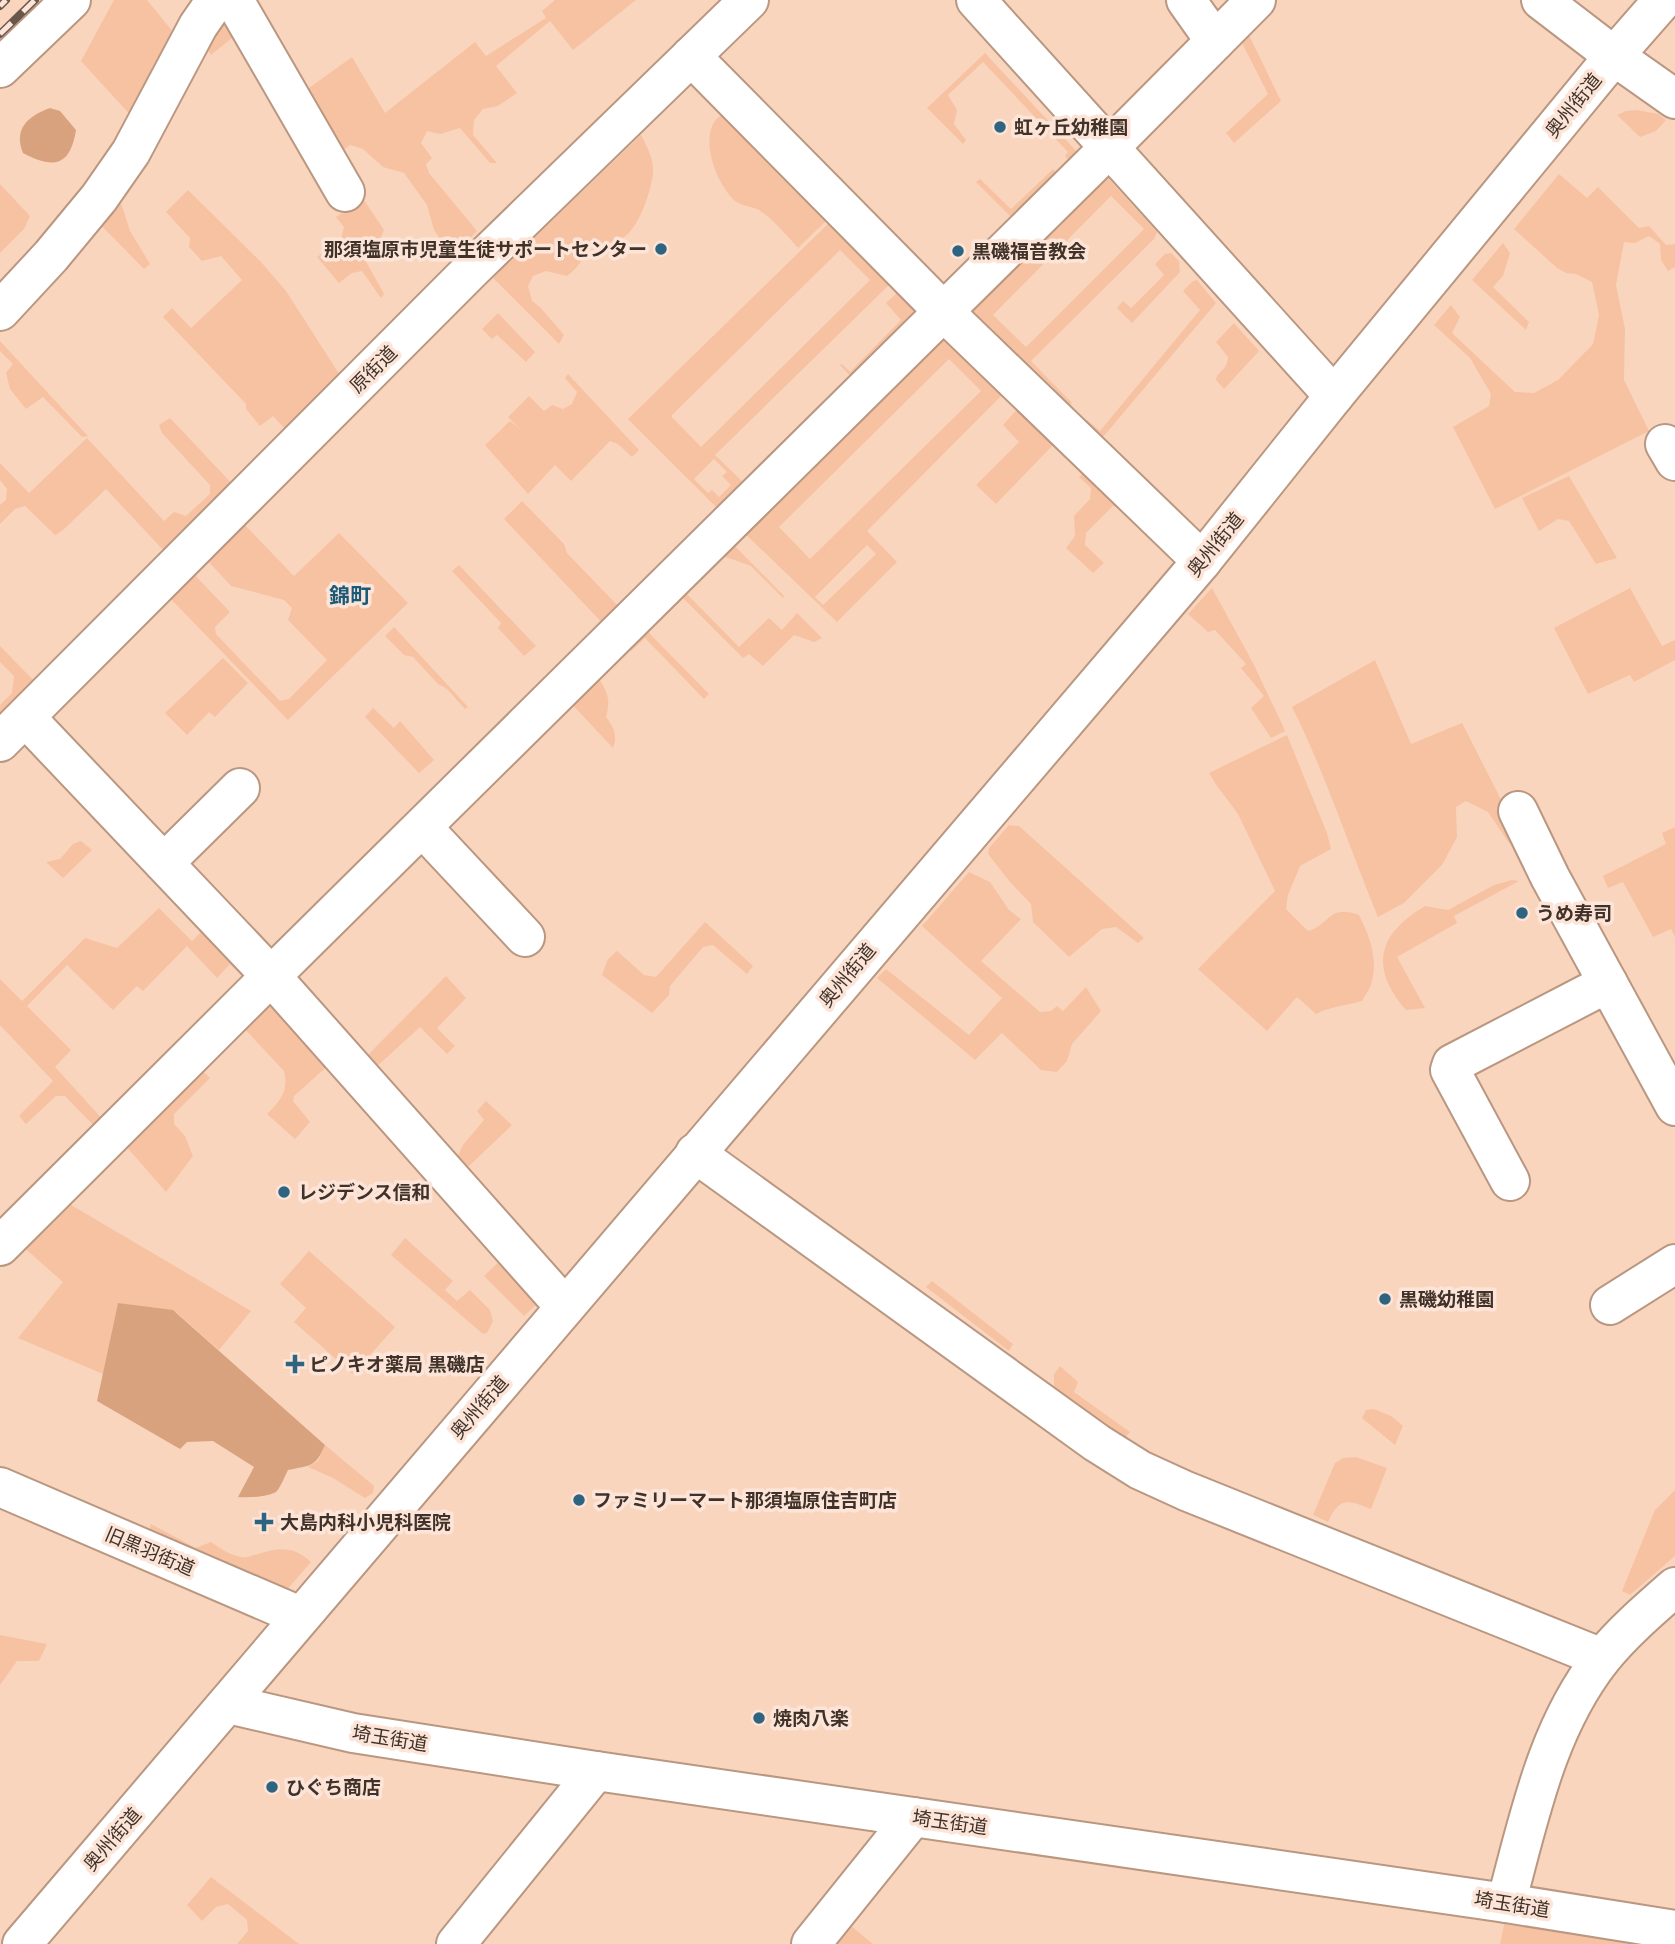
<svg xmlns="http://www.w3.org/2000/svg" width="1675" height="1944" viewBox="0 0 1675 1944" font-family="'Times New Roman','Noto Sans JP',serif">
<rect width="100%" height="100%" fill="#fad5be"/>
<!-- green -->
<g fill="#f7c2a1" fill-rule="evenodd">
<polygon points="114,0 147,0 178,38 134,119 81,61"/>
<polygon points="555,0 636,0 573,50 550,21 496,66 517,93 498,106 483,109 474,120 473,135 497,163 490,163 460,128 440,134 427,131 421,143 432,158 426,164 429,173 477,231 452,257 434,230 427,205 404,173 383,167 363,149 350,145 339,153 302,93 352,57 385,113 475,42 486,56 546,18 542,11"/>
<polygon points="222,16 238,33 211,55 202,42"/>
<polygon points="1244,25 1281,101 1234,143 1226,133 1268,94 1242,43 1234,46"/>
<polygon points="985,53 1080,155 1072,164 1065,156 1068,152 983,62 948,95 957,110 954,124 966,140 963,144 927,108"/>
<polygon points="1637,110 1658,114 1666,120 1656,131 1640,137 1617,115 1626,111"/>
<path d="M723 114 827 220 798 248C786 235 774 220 759 210 753 207 744 206 738 203 717 189 694 129 723 114Z"/>
<path d="M641 135C647 146 654 160 653 172 652 189 639 228 624 237 614 244 604 244 592 245 580 259 582 265 567 276L546 271 533 276 528 286 532 301 540 307 564 335 559 344 493 278Z"/>
<polygon points="1053,169 1060,176 1016,222 976,182 980,179 1011,209"/>
<path d="M1104 174 1157 232 1154 239 1031 361 1072 403 1065 411 965 308ZM1111 196 1144 229 1026 347 993 315Z"/>
<polygon points="1559,174 1587,198 1598,187 1639,228 1649,226 1666,245 1675,244 1675,267 1668,271 1661,260 1660,244 1649,236 1635,243 1624,242 1616,285 1625,329 1624,380 1649,431 1495,509 1453,427 1489,406 1491,394 1470,358 1434,325 1451,305 1460,317 1452,333 1515,392 1534,393 1558,380 1593,344 1599,315 1592,282 1576,274 1566,273 1557,268 1514,229"/>
<polygon points="0,184 30,216 24,229 0,253"/>
<polygon points="188,190 261,262 286,291 343,380 289,433 273,416 260,426 246,409 246,404 163,317 172,308 191,328 242,280 221,256 202,261 189,247 190,238 166,212"/>
<polygon points="114,195 122,206 130,231 150,264 144,269 95,219"/>
<polygon points="364,200 384,230 381,237 365,248 364,258 384,294 381,298 362,271 352,273 339,283 317,257 341,240 344,227 336,217"/>
<path d="M832 220 890 278 889 285 715 455 744 483 721 512 628 419ZM840 250 870 280 701 447 671 416ZM714 459 727 472 722 476 731 485 719 497 712 490 708 493 694 479Z"/>
<polygon points="1503,243 1510,253 1503,276 1493,287 1529,322 1526,330 1472,280"/>
<polygon points="1171,253 1179,261 1180,272 1132,323 1117,308 1123,301 1131,308 1164,275 1155,264 1165,254"/>
<polygon points="1197,280 1216,303 1098,443 1080,426 1087,420 1100,431 1200,310 1183,291 1193,281"/>
<polygon points="898,292 922,309 852,378 840,365 842,364 850,372 901,320 886,303"/>
<polygon points="498,313 535,352 526,362 497,335 492,339 482,329"/>
<path d="M1234 323 1259 351 1224 389 1216 380C1218 370 1227 371 1228 357L1216 342Z"/>
<path d="M946 331 1003 394 867 531 897 562 837 622 740 529ZM949 359 981 391 810 559 779 527ZM867 545 876 554 823 605 815 597Z"/>
<polygon points="0,341 85,433 88,436 82,437 43,397 26,409 10,389 6,373 13,364 0,351"/>
<polygon points="568,374 639,450 632,457 618,444 610,441 571,481 555,465 528,494 485,445 510,421 520,429 508,417 529,396 544,411 552,405 563,409 572,404 577,392 565,378"/>
<polygon points="1019,407 1054,444 996,504 976,485 1019,442 1003,425"/>
<polygon points="170,418 237,489 166,553 106,489 63,530 55,535 25,506 15,509 0,524 0,505 6,500 7,489 0,480 0,463 29,493 87,438 164,521 174,512 186,516 210,494 210,485 162,433 159,425"/>
<polygon points="1090,467 1123,507 1113,506 1086,533 1085,545 1104,563 1093,573 1066,548 1075,536 1074,516 1090,499 1091,488 1079,477"/>
<polygon points="1569,476 1617,558 1596,564 1569,521 1558,519 1539,531 1522,498"/>
<polygon points="522,501 564,544 567,553 619,607 606,627 504,519"/>
<polygon points="243,523 294,576 339,533 408,603 288,720 167,595 192,572 230,612 215,627 216,634 280,701 289,699 327,660 288,620 292,608 284,600 231,586 206,559"/>
<polygon points="729,540 784,596 783,598 751,566 720,555"/>
<polygon points="459,565 536,646 524,656 498,628 501,623 452,571"/>
<polygon points="1212,588 1253,663 1282,724 1285,731 1271,738 1251,708 1264,696 1241,668 1246,664 1215,630 1208,632 1188,614"/>
<polygon points="1630,588 1662,646 1675,640 1675,660 1634,682 1630,675 1588,694 1554,628"/>
<polygon points="682,589 739,647 769,618 782,630 797,613 822,638 814,642 794,635 763,666 749,654 743,658 681,596"/>
<polygon points="394,627 468,707 465,709 447,689 438,684 413,657 404,655 385,636"/>
<polygon points="650,628 649,633 709,694 704,699 645,638 631,651 626,646"/>
<polygon points="0,646 34,681 0,714 0,705 12,693 14,676 0,662"/>
<polygon points="223,658 248,683 215,717 209,712 187,735 165,713"/>
<path d="M1375 660 1411 744 1462 723 1512 821 1525 851 1509 843 1488 812 1466 801 1456 807 1457 837 1442 865 1404 903 1378 917C1349 847 1326 775 1292 707Z"/>
<path d="M595 673C606 689 612 698 606 717 614 728 618 735 613 748L568 700Z"/>
<polygon points="373,708 394,728 400,721 434,760 419,773 365,717"/>
<path d="M1287 735 1327 833 1331 849 1300 866 1288 895 1286 909 1308 931C1331 925 1327 904 1359 915 1369 935 1378 957 1372 981 1371 988 1365 995 1362 1001 1345 1006 1332 1006 1316 1014L1297 997 1267 1031 1198 969 1275 891 1238 814 1217 786 1209 773Z"/>
<polygon points="1009,825 1019,826 1144,938 1138,943 1116,927 1102,929 1069,957 1033,922 1031,904 1010,882 988,854 989,848"/>
<polygon points="1675,827 1675,937 1671,929 1653,937 1623,882 1608,888 1603,876 1666,844 1662,833"/>
<polygon points="81,841 92,850 63,878 46,862 60,859 73,844"/>
<polygon points="969,872 990,882 1009,910 1021,919 981,961 1040,1012 1051,1011 1057,1006 1063,1011 1086,987 1101,1011 1072,1044 1067,1061 1057,1072 1041,1070 1002,1033 975,1060 877,978 886,969 969,1035 1002,998 922,926"/>
<path d="M1512 880 1519 881 1454 916 1457 923 1397 957 1425 1008 1406 1010C1369 967 1378 934 1425 906L1448 910 1494 885Z"/>
<polygon points="159,908 192,941 206,927 246,971 246,980 230,964 217,978 187,946 143,991 137,986 113,1010 67,965 27,1006 71,1050 55,1067 106,1123 98,1130 65,1096 56,1096 26,1124 19,1116 53,1081 0,1025 0,979 22,1001 85,938 117,948"/>
<polygon points="705,922 753,966 747,974 713,945 703,947 670,986 669,995 652,1013 602,975 608,959 617,951 644,975 656,977"/>
<polygon points="446,976 466,998 437,1028 455,1046 447,1054 420,1027 374,1069 364,1059"/>
<path d="M266 1002 274 1005 331 1063 294 1096 293 1101 310 1122 295 1139 267 1114C280 1101 289 1091 284 1071L241 1025Z"/>
<polygon points="200,1068 210,1078 174,1114 174,1124 185,1136 193,1156 166,1192 125,1145"/>
<polygon points="486,1101 512,1125 468,1167 458,1156 463,1145 484,1120 477,1111"/>
<polygon points="61,1199 251,1311 219,1350 176,1312 118,1303 103,1374 18,1338 63,1282 20,1244"/>
<polygon points="405,1238 453,1281 445,1290 457,1301 470,1290 490,1310 493,1321 487,1333 483,1334 391,1255"/>
<polygon points="309,1251 395,1327 353,1374 294,1322 306,1308 280,1284"/>
<polygon points="507,1254 538,1291 536,1305 524,1316 484,1276"/>
<polygon points="932,1281 1013,1344 1009,1351 926,1287"/>
<polygon points="1060,1366 1078,1382 1074,1392 1130,1432 1124,1439 1076,1405 1054,1387 1054,1374"/>
<polygon points="1374,1409 1391,1416 1403,1426 1395,1445 1362,1418 1366,1410"/>
<polygon points="325,1445 374,1486 373,1493 365,1498 333,1478 308,1467 318,1461"/>
<path d="M1356 1457 1387 1468 1371 1509C1349 1500 1339 1496 1328 1522L1313 1515 1335 1463 1343 1458Z"/>
<polygon points="1675,1490 1675,1556 1630,1595 1622,1591 1655,1510"/>
<path d="M151 1524 196 1548 211 1542C220 1548 231 1556 242 1557 247 1558 253 1555 258 1554 280 1547 294 1546 311 1562L285 1592 148 1535Z"/>
<polygon points="0,1635 47,1644 39,1661 17,1661 0,1685"/>
<polygon points="211,1877 299,1944 237,1944 248,1931 247,1920 228,1904 216,1907 202,1921 187,1905"/>
<polygon points="1505,1920 1664,1944 1500,1944"/>
<polygon points="845,1921 873,1944 827,1944"/>
</g>
<!-- forest -->
<g fill="#d9a27f">
<path d="M50 108 60 111 76 130C70 167 53 169 23 153 13 129 28 116 50 108Z"/>
<path d="M118 1303 173 1310 325 1445C315 1468 311 1465 288 1470 285 1476 281 1486 277 1491 271 1497 246 1498 238 1497L254 1467 213 1441 187 1442 180 1449 97 1401Z"/>
</g>
<g fill="none" stroke-linecap="round" stroke-linejoin="round">
<!-- minor casing -->
<g stroke="#b99781" stroke-width="42">
<g id="minor">
<polyline points="234,0 345,192"/>
<polyline points="976,0 1334,396"/>
<polyline points="1186,0 1215,41"/>
<polyline points="691,56 943,311 1202,561"/>
<polyline points="1614,56 1675,99"/>
<polyline points="0,68 71,0"/>
<polyline points="0,311 51,256 99,198 131,152 198,26 216,0"/>
<polyline points="1665,444 1675,461"/>
<polyline points="26,718 271,976 565,1307"/>
<polyline points="0,742 471,270 749,0"/>
<polyline points="1518,811 1550,877 1675,1106"/>
<polyline points="423,828 525,937"/>
<polyline points="164,863 240,788"/>
<polyline points="695,1153 1097,1443 1140,1470 1186,1491 1602,1658"/>
<polyline points="1510,1181 1450,1070 1452,1064 1608,983"/>
<polyline points="0,1246 271,976 1109,148 1256,0"/>
<polyline points="1610,1305 1675,1264"/>
<polyline points="0,1487 300,1616"/>
<polyline points="228,1704 353,1733 596,1771 1506,1903 1675,1930"/>
<path d="M1506 1903C1529 1819 1546 1729 1602 1658 1623 1632 1650 1609 1675 1587"/>
<polyline points="456,1944 596,1771"/>
<polyline points="811,1944 913,1817"/>
</g>
</g>
<!-- major casing -->
<g stroke="#b99781" stroke-width="42">
<g id="major">
<polyline points="1541,0 1614,56"/>
<polyline points="22,1944 1202,561 1334,396 1614,56 1663,0"/>
</g>
</g>
<!-- minor -->
<use href="#minor" stroke="#fff" stroke-width="38"/>
<!-- major -->
<use href="#major" stroke="#fff" stroke-width="38"/>
<!-- rail casing -->
<g stroke="#6a574b" stroke-width="8">
<g id="rail">
<polyline points="0,6 6,0"/>
<polyline points="0,34 35,0"/>
</g>
</g>
<!-- rail -->
<use href="#rail" stroke="#fce5d8" stroke-width="5" stroke-dasharray="16" stroke-linecap="butt"/>
</g>
<!-- markers -->
<g fill="#2f6480" stroke="#fce5d8" stroke-width="2.5">
<circle cx="1000" cy="127" r="7"/>
<circle cx="661" cy="249" r="7"/>
<circle cx="958" cy="251" r="7"/>
<circle cx="1522" cy="913" r="7"/>
<circle cx="284" cy="1192" r="7"/>
<circle cx="1385" cy="1299" r="7"/>
<path d="M291.5 1353.5h7v7h7v7h-7v7h-7v-7h-7v-7h7z"/>
<circle cx="579" cy="1500" r="7"/>
<path d="M260.5 1511.5h7v7h7v7h-7v7h-7v-7h-7v-7h7z"/>
<circle cx="759" cy="1718" r="7"/>
<circle cx="272" cy="1787" r="7"/>
</g>
<g text-anchor="middle" stroke-width="7" stroke-linejoin="round" paint-order="stroke">
<!-- street labels -->
<g font-size="19" fill="#403229" stroke="#fce5d8">
<text transform="translate(1573 105) rotate(-51)" y="7">奥州街道</text>
<text transform="translate(373 369) rotate(-45)" y="7">原街道</text>
<text transform="translate(1215 544) rotate(-51)" y="7">奥州街道</text>
<text transform="translate(847 975) rotate(-50)" y="7">奥州街道</text>
<text transform="translate(479 1407) rotate(-49)" y="7">奥州街道</text>
<text transform="translate(150 1551) rotate(23)" y="7">旧黒羽街道</text>
<text transform="translate(390 1738) rotate(9)" y="7">埼玉街道</text>
<text transform="translate(950 1822) rotate(8)" y="7">埼玉街道</text>
<text transform="translate(112 1839) rotate(-49)" y="7">奥州街道</text>
<text transform="translate(1512 1904) rotate(9)" y="7">埼玉街道</text>
</g>
<!-- poi labels -->
<g font-size="19" font-weight="bold" fill="#403229" stroke="#fce5d8" text-anchor="start">
<text x="1014" y="134">虹ヶ丘幼稚園</text>
<text x="647" y="256" text-anchor="end">那須塩原市児童生徒サポートセンター</text>
<text x="972" y="258">黒磯福音教会</text>
<text x="1536" y="920">うめ寿司</text>
<text x="298" y="1199">レジデンス信和</text>
<text x="1399" y="1306">黒磯幼稚園</text>
<text x="309" y="1371">ピノキオ薬局 黒磯店</text>
<text x="593" y="1507">ファミリーマート那須塩原住吉町店</text>
<text x="280" y="1529">大島内科小児科医院</text>
<text x="773" y="1725">焼肉八楽</text>
<text x="286" y="1794">ひぐち商店</text>
</g>
<!-- neighbourhood labels -->
<g font-size="21" font-weight="bold" fill="#1a5a79" stroke="#fce5d8">
<text x="350" y="603">錦町</text>
</g>
</g>
</svg>
